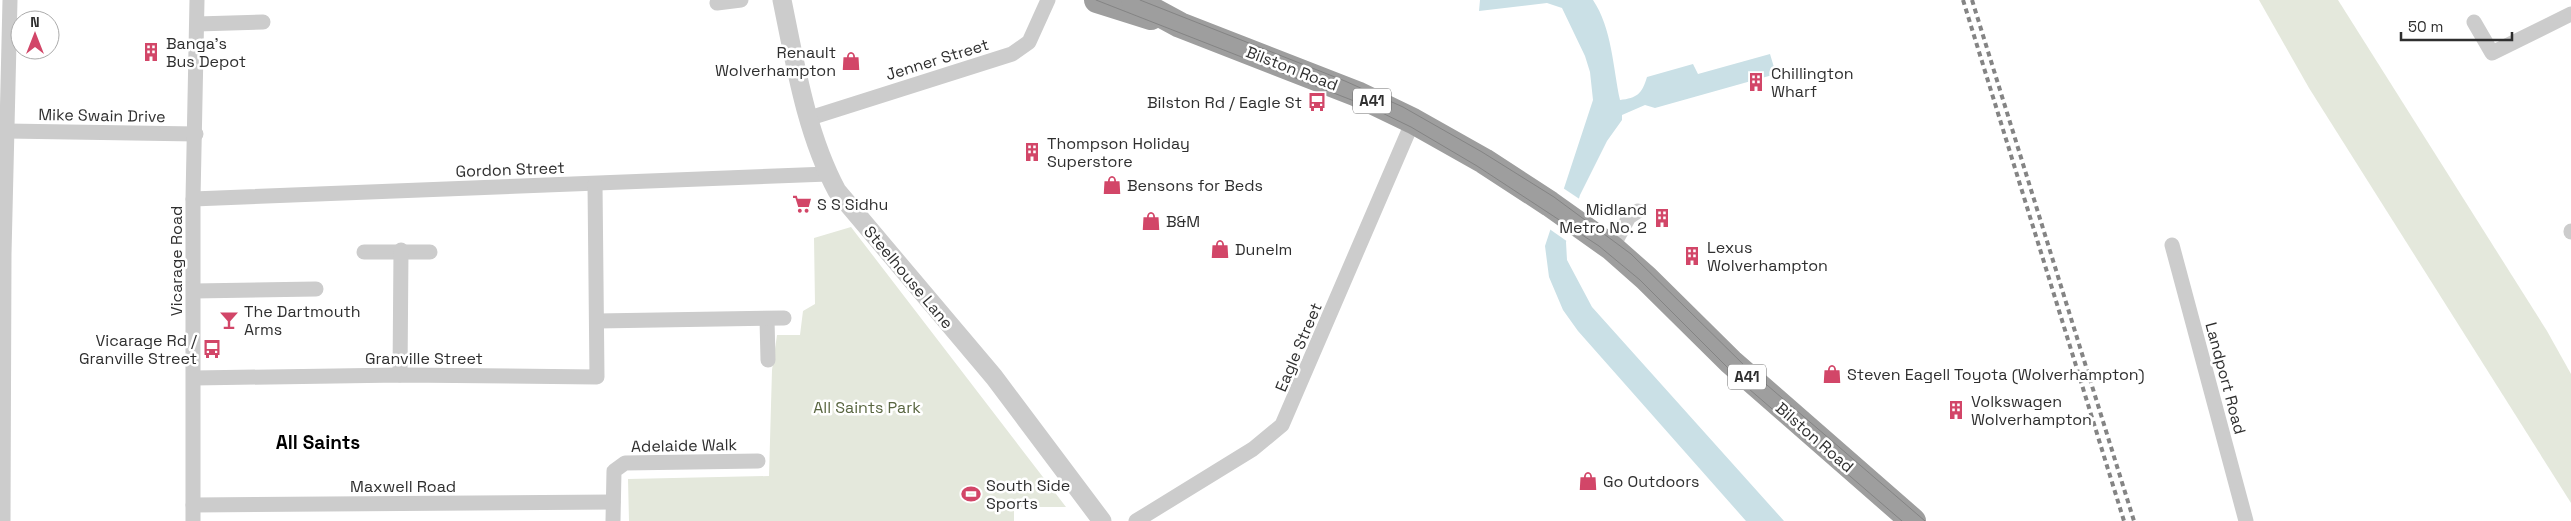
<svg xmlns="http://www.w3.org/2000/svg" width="2571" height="521" viewBox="0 0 2571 521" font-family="'Space Grotesk',sans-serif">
<rect width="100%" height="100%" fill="#fff"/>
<!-- green -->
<g fill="#e4e8dc">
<polygon points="2259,0 2338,0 2547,331 2571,374 2571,503 2309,88"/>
<polygon points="851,227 1066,507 1014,507 1014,521 629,521 628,479 769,476 772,370 777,335 800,335 803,311 815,304 814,238"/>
</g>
<!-- water -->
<path fill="#cae0e6" d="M1480 0H1593C1612 28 1613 68 1620 100 1637 98 1642 94 1647 77L1693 64 1698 74 1770 54 1776 74 1655 108 1645 105 1622 115V120L1607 141 1580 195 1566 242 1567 260 1592 307 1784 521H1746L1578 331 1563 310 1549 277 1545 246 1593 100 1590 72 1585 56 1562 8 1547 3 1479 11Z"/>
<!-- pier -->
<polygon fill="#fff" points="1563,188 1581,200 1568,242 1548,228"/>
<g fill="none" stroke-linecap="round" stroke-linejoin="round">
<!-- minor -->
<g stroke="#ccc" stroke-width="15">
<polyline points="717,3 741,0"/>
<polyline points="2474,22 2492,53 2571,14"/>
<polyline points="197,24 263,22"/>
<polyline points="810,118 1012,54 1029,42 1048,0"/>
<polyline points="7,131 196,134"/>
<polyline points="193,199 828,174"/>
<polyline points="2571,232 2571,231"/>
<polyline points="2172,245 2246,521"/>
<polyline points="1612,248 1629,217 1638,211"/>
<polyline points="364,252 430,252"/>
<polyline points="194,291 316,289"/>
<polyline points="767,319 768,360"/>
<polyline points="597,321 784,318"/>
<polyline points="400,375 401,250"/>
<polyline points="194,378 400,375 597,377 595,184"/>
<polyline points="193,505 613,502"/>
<polyline points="3,521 4,254 10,0"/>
<polyline points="193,521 193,199 197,0"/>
<polyline points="613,521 614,471 625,463 758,461"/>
<polyline points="1136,521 1253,449 1282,425 1413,121"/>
</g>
<!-- tertiary -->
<path stroke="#ccc" stroke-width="19" d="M782 0C795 63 806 133 837 191L994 377 1102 521"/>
<!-- trunk -->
<g stroke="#9e9e9e" stroke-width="26">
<polyline points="1097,0 1151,17"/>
<polyline points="1134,0 1180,25 1357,94 1413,121 1484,161 1550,204 1612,248 1646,278 1731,362 1913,521"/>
</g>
<!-- tram -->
<g stroke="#848484" stroke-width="1">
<polyline points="1096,0 1372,108 1411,127 1477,166 1599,246 1640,280 1749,389 1902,521"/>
<polyline points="1140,0 1345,81 1403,107 1482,152 1554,197 1631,254 1746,367 1925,521"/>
</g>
<!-- rail -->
<g stroke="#848484" stroke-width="4" stroke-dasharray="5 4" stroke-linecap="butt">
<polyline points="1963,0 2124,521"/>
<polyline points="1972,0 2134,521"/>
</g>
</g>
<!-- icons -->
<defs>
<g id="building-bare" transform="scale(1.5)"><path d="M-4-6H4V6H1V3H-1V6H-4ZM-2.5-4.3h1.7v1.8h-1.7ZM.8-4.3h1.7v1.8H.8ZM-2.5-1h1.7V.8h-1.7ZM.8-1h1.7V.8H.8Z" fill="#d24668" stroke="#fff" stroke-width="2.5" paint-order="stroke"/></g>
<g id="shop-bare" transform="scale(1.5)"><path d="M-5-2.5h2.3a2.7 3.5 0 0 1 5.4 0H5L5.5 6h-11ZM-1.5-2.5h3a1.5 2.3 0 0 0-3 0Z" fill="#d24668" stroke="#fff" stroke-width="2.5" paint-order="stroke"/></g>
<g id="bus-bare" transform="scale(1.5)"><path d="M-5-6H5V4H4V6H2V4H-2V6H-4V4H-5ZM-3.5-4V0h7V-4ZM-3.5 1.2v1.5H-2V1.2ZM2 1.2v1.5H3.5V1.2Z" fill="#d24668" stroke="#fff" stroke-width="2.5" paint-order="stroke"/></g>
<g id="supermarket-bare" transform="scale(1.5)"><path d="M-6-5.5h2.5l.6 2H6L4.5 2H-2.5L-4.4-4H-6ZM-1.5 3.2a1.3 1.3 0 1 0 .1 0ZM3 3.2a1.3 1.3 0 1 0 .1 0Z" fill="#d24668" stroke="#fff" stroke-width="2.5" paint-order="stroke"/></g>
<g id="bar-bare" transform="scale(1.5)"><path d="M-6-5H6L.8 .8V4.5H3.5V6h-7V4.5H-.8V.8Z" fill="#d24668" stroke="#fff" stroke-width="2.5" paint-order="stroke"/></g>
<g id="stadium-bare" transform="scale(1.5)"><path d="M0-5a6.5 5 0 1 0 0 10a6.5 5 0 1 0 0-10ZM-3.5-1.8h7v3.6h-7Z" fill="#d24668" stroke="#fff" stroke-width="2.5" paint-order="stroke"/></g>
</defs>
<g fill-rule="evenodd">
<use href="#building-bare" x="151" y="52"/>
<use href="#shop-bare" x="851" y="61"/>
<use href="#building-bare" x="1756" y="82"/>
<use href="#bus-bare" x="1317" y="102"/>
<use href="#building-bare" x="1032" y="152"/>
<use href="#shop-bare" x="1112" y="185"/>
<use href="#supermarket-bare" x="802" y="204"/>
<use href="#building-bare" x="1662" y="218"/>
<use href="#shop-bare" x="1151" y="221"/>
<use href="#shop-bare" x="1220" y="249"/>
<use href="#building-bare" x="1692" y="256"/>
<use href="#bar-bare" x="229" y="320"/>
<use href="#bus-bare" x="212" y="349"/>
<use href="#shop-bare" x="1832" y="374"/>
<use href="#building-bare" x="1956" y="410"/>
<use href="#shop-bare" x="1588" y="481"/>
<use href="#stadium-bare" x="971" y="494"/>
</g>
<g text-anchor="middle" stroke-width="5" stroke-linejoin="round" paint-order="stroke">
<!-- shield labels -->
<g fill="#fff" stroke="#6d6d6d" stroke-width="1">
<rect x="1353" y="88.5" width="38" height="25" rx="4"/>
<rect x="1728" y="364.5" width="38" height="25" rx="4"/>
</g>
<g font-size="15" font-weight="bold" fill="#2f2f2f">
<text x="1372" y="106">A41</text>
<text x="1747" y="382">A41</text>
</g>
<!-- poi labels -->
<g font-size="16" fill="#2f2f2f" stroke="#fff" text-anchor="start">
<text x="166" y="49">Banga's<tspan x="166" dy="18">Bus Depot</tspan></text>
<text x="836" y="58" text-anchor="end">Renault<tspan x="836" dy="18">Wolverhampton</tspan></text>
<text x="1771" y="79">Chillington<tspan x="1771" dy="18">Wharf</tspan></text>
<text x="1302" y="108" text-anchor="end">Bilston Rd / Eagle St</text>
<text x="1047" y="149">Thompson Holiday<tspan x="1047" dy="18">Superstore</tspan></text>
<text x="1127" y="191">Bensons for Beds</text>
<text x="817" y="210">S S Sidhu</text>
<text x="1647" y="215" text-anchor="end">Midland<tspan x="1647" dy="18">Metro No. 2</tspan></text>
<text x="1166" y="227">B&amp;M</text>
<text x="1707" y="253">Lexus<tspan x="1707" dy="18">Wolverhampton</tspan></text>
<text x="1235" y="255">Dunelm</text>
<text x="244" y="317">The Dartmouth<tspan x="244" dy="18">Arms</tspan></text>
<text x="197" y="346" text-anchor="end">Vicarage Rd /<tspan x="197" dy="18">Granville Street</tspan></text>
<text x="1847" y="380">Steven Eagell Toyota (Wolverhampton)</text>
<text x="1971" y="407">Volkswagen<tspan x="1971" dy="18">Wolverhampton</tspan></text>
<text x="1603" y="487">Go Outdoors</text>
<text x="986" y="491">South Side<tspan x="986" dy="18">Sports</tspan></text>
</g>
<!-- street labels -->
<g font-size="16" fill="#2f2f2f" stroke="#fff">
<text transform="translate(937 59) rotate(-17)" y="6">Jenner Street</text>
<text transform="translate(1292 68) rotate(21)" y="6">Bilston Road</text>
<text transform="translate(102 115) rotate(1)" y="6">Mike Swain Drive</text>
<text transform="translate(510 169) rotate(-2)" y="6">Gordon Street</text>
<text transform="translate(176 261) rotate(-90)" y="6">Vicarage Road</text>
<text transform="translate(909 277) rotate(50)" y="6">Steelhouse Lane</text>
<text transform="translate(1298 347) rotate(-67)" y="6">Eagle Street</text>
<text x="424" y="364">Granville Street</text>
<text transform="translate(2226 378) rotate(75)" y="6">Landport Road</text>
<text transform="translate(1815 437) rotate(41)" y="6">Bilston Road</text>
<text transform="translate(684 445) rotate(-1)" y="6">Adelaide Walk</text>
<text x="403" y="492">Maxwell Road</text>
</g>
<!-- park labels -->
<g font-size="16" fill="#596641" stroke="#fff">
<text x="867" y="413">All Saints Park</text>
</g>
<!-- quarter labels -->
<g font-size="19" font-weight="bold" fill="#000" stroke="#fff">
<text x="318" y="449">All Saints</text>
</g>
</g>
<!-- north arrow -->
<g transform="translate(35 35)"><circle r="24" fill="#ffffff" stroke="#acacac"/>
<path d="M0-4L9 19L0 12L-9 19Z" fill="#d24668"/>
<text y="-8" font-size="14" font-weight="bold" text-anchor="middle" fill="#2f2f2f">N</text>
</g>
<!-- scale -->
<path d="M2401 32v8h111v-8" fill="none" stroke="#2f2f2f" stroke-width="2.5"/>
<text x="2408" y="32" font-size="15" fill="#2f2f2f" stroke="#ffffff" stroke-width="4" paint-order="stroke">50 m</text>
</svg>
